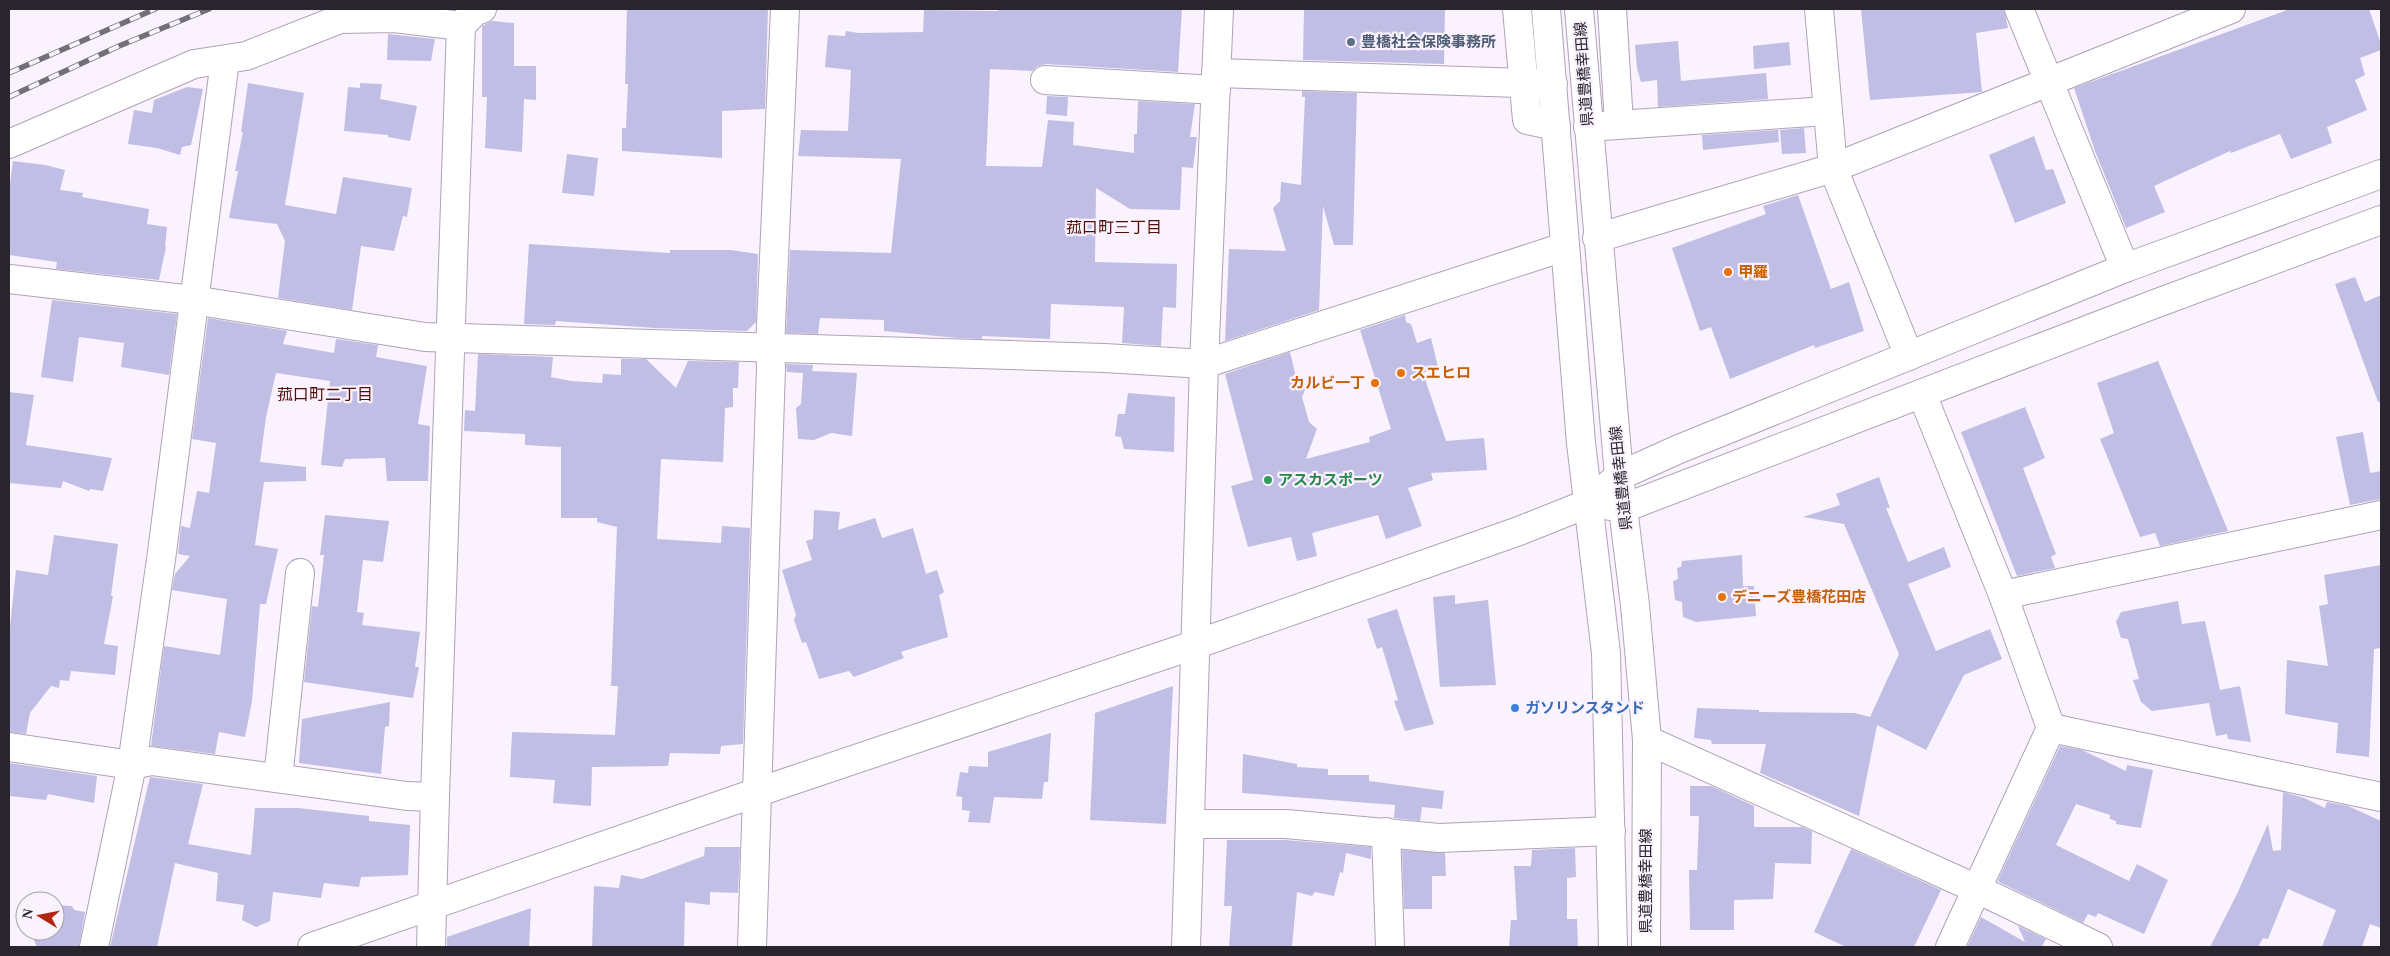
<svg xmlns="http://www.w3.org/2000/svg" width="2390" height="956" viewBox="0 0 2390 956" font-family="'Times New Roman','Noto Sans JP',serif">
<rect width="100%" height="100%" fill="#faf2fe"/>
<!-- building -->
<g fill="#c0bee4">
<polygon points="627,9 768,9 765,109 722,111 722,158 622,151 622,128 626,128 628,84 625,84"/>
<polygon points="999,9 1182,9 1178,72 1046,64 1038,66 1032,71 990,69 986,166 1042,167 1048,120 1074,122 1073,145 1134,153 1134,134 1137,134 1138,101 1195,104 1190,137 1197,137 1193,168 1182,167 1180,210 1130,209 1096,188 1095,262 1177,264 1176,308 1163,307 1161,346 1122,343 1124,307 1051,304 1050,339 982,336 982,339 958,338 884,331 884,320 820,318 818,334 786,333 790,250 891,253 901,159 798,156 801,130 848,131 851,70 825,67 828,35 845,36 846,31 859,33 923,32 924,10 998,11"/>
<polygon points="1304,9 1445,9 1444,64 1303,60"/>
<polygon points="1861,9 2004,9 2008,28 1976,33 1982,92 1870,100"/>
<polygon points="2290,9 2369,9 2381,44 2381,50 2360,58 2365,75 2355,80 2367,110 2327,127 2332,143 2291,159 2280,134 2231,153 2230,151 2154,186 2165,212 2126,228 2095,151 2074,88"/>
<polygon points="492,21 514,23 514,66 536,66 536,100 524,99 522,152 485,148 487,97 482,97 482,26"/>
<polygon points="388,34 435,39 431,61 387,60"/>
<polygon points="1678,41 1681,81 1766,73 1768,99 1658,107 1657,80 1641,82 1637,68 1635,45"/>
<polygon points="1789,42 1791,65 1754,69 1753,46"/>
<polygon points="248,83 304,93 285,205 336,214 343,177 412,188 407,217 403,216 394,251 361,246 352,310 278,298 285,241 277,224 229,218 238,171 235,171 243,132 241,132"/>
<polygon points="360,83 382,84 380,99 417,106 410,141 388,137 388,135 344,131 348,87 360,88"/>
<polygon points="187,87 203,89 191,145 182,147 180,155 157,148 128,144 134,110 152,113 154,100"/>
<polygon points="1302,91 1357,93 1353,245 1334,245 1323,206 1319,310 1225,341 1229,249 1286,251 1273,208 1280,201 1281,182 1301,185 1305,97 1302,97"/>
<polygon points="1047,96 1068,97 1067,116 1046,114"/>
<polygon points="1804,128 1806,153 1782,154 1780,130"/>
<polygon points="1778,130 1779,142 1703,150 1702,135"/>
<polygon points="2034,136 2046,170 2053,169 2066,203 2015,223 1989,155"/>
<polygon points="567,154 598,158 594,196 562,193"/>
<polygon points="13,161 45,165 65,170 60,190 83,193 82,197 149,209 147,224 167,227 165,247 166,247 159,280 56,269 57,262 9,255 9,191"/>
<polygon points="1798,195 1831,289 1849,282 1864,331 1815,348 1814,345 1730,379 1711,327 1700,331 1672,248 1766,214 1763,206"/>
<polygon points="529,244 670,253 670,250 731,250 758,254 756,322 747,331 655,328 556,321 555,325 524,324"/>
<polygon points="2355,277 2365,302 2381,295 2381,402 2378,402 2335,284"/>
<polygon points="52,300 177,314 169,375 121,367 124,343 79,337 73,382 41,377"/>
<polygon points="1405,315 1406,322 1411,324 1417,343 1431,338 1438,367 1423,373 1446,441 1484,438 1487,470 1431,473 1433,480 1408,488 1422,526 1386,539 1378,515 1312,533 1317,556 1297,561 1291,537 1248,547 1231,486 1253,480 1225,374 1290,352 1296,377 1307,385 1302,397 1309,422 1317,429 1306,459 1370,442 1369,437 1391,429 1360,330"/>
<polygon points="208,318 287,331 283,344 334,353 336,339 378,345 376,357 427,366 418,424 430,426 428,481 387,481 385,458 345,459 342,467 321,465 330,381 276,373 266,417 260,462 306,467 306,481 264,482 255,545 278,549 266,604 260,604 252,701 245,737 219,732 215,754 151,746 164,646 220,655 227,599 172,590 175,574 190,556 178,554 181,526 190,528 197,491 209,493 216,443 192,439"/>
<polygon points="478,354 553,357 551,377 571,381 602,383 603,374 621,375 621,359 646,359 676,388 688,361 739,362 738,388 733,388 733,407 725,408 723,462 661,459 657,539 721,543 722,526 750,528 743,744 721,746 720,754 670,753 668,766 592,767 591,806 553,803 555,780 510,777 512,732 615,735 618,686 611,686 617,527 597,522 597,518 561,518 561,447 525,445 525,434 464,431 465,410 475,411"/>
<polygon points="2158,361 2228,531 2160,546 2155,533 2140,537 2100,439 2114,433 2097,383"/>
<polygon points="786,364 813,365 812,371 857,373 852,436 831,433 814,440 798,439 796,408 801,404 803,373 787,372"/>
<polygon points="9,392 34,395 26,445 112,458 103,491 90,489 89,491 63,481 61,488 9,483"/>
<polygon points="1128,393 1175,397 1174,452 1124,449 1121,437 1115,436 1118,414 1125,414"/>
<polygon points="2025,407 2045,458 2023,468 2056,554 2051,557 2055,568 2017,576 1961,432"/>
<polygon points="2363,432 2370,473 2381,471 2381,499 2350,505 2336,437"/>
<polygon points="1879,477 1890,508 1886,508 1908,562 1944,547 1951,567 1908,584 1936,651 1990,629 2002,659 1964,675 1926,750 1877,725 1859,816 1760,773 1766,744 1712,744 1711,740 1694,738 1697,708 1759,710 1759,712 1855,713 1870,717 1899,654 1844,524 1803,517 1840,505 1836,494"/>
<polygon points="814,510 840,512 838,530 875,518 882,538 913,528 926,574 937,570 944,592 939,595 948,637 901,652 904,658 854,677 849,671 819,679 806,642 802,643 794,620 796,615 782,570 812,560 806,541 813,539"/>
<polygon points="325,515 389,521 383,562 363,560 357,612 364,613 362,625 420,632 415,667 419,667 413,698 304,682 312,606 318,607 324,555 320,555"/>
<polygon points="54,535 118,544 111,596 113,596 104,644 118,646 115,675 71,671 69,681 60,680 59,688 51,686 30,713 26,734 9,732 9,636 16,570 48,575"/>
<polygon points="1742,555 1743,586 1754,586 1756,616 1696,622 1683,617 1682,602 1675,600 1673,581 1678,579 1677,568 1681,567 1682,561"/>
<polygon points="2381,565 2381,648 2374,649 2369,757 2336,753 2338,723 2285,714 2287,660 2328,666 2319,606 2328,604 2324,575"/>
<polygon points="1455,595 1455,604 1488,600 1496,685 1440,687 1433,597"/>
<polygon points="2178,601 2182,624 2205,621 2220,690 2240,686 2251,742 2228,739 2227,734 2216,736 2209,703 2152,711 2141,702 2133,680 2139,679 2128,639 2121,638 2116,622 2121,612"/>
<polygon points="1397,609 1434,724 1405,731 1394,701 1398,700 1382,647 1377,649 1367,619"/>
<polygon points="1173,686 1166,824 1090,820 1095,713"/>
<polygon points="390,702 389,726 385,727 381,774 299,763 302,719"/>
<polygon points="1051,733 1048,782 1044,782 1042,799 994,797 990,823 968,822 970,811 962,810 962,797 956,796 960,772 968,773 969,766 988,767 988,752"/>
<polygon points="2060,746 2082,750 2126,771 2127,765 2153,770 2141,828 2116,824 2116,821 2110,819 2110,815 2076,804 2056,845 2129,881 2137,864 2168,880 2144,934 2098,913 2096,917 2088,914 2083,923 1999,882 1998,880"/>
<polygon points="1243,754 1297,764 1297,767 1328,769 1328,775 1369,775 1369,781 1444,791 1442,809 1422,807 1420,821 1394,818 1395,805 1242,793"/>
<polygon points="9,763 97,776 94,803 48,794 46,800 9,796"/>
<polygon points="150,777 203,784 188,844 251,855 255,808 298,808 369,816 369,821 410,825 408,875 361,877 359,887 324,883 321,898 273,892 270,921 256,927 242,920 244,905 216,901 218,873 175,863 157,947 110,947"/>
<polygon points="1690,786 1711,786 1754,806 1754,827 1802,827 1812,831 1811,864 1775,863 1773,899 1734,900 1734,930 1690,930 1689,870 1697,870 1699,816 1690,816"/>
<polygon points="2283,792 2304,798 2325,808 2327,802 2348,806 2381,821 2381,928 2370,924 2362,947 2322,947 2336,910 2288,889 2268,939 2263,938 2258,947 2210,947 2237,894 2268,824 2273,851 2281,850"/>
<polygon points="1227,840 1285,840 1371,847 1371,859 1346,853 1343,873 1340,872 1334,896 1315,892 1312,896 1297,892 1292,947 1229,947 1232,906 1224,906"/>
<polygon points="705,847 740,847 738,893 710,892 710,905 685,902 684,947 592,947 594,886 619,888 621,875 642,879 704,856"/>
<polygon points="1575,848 1576,877 1567,878 1567,919 1577,919 1578,947 1509,947 1511,920 1517,920 1514,866 1531,866 1532,850"/>
<polygon points="1851,849 1941,890 1914,947 1846,947 1814,932"/>
<polygon points="1402,850 1445,853 1446,876 1432,876 1432,909 1404,909"/>
<polygon points="55,905 72,906 74,910 85,912 79,947 37,947 30,931 55,931"/>
<polygon points="531,908 529,947 447,947 447,937"/>
<polygon points="1981,917 2025,942 2018,926 2046,939 2042,947 1967,947"/>
</g>
<g fill="none" stroke-linecap="round" stroke-linejoin="round">
<!-- minor casing -->
<g stroke="#afa3b5" stroke-width="30">
<g id="minor">
<polyline points="1517,9 1527,120 1556,126"/>
<polyline points="1612,9 1619,124"/>
<polyline points="1819,9 1833,168 1909,356"/>
<polyline points="2019,9 2125,268"/>
<polyline points="1216,73 1553,84"/>
<polyline points="1045,80 1216,90"/>
<polyline points="1588,127 1827,111"/>
<polyline points="9,144 194,64 246,56 340,19 394,18 461,26 474,12 482,9"/>
<polyline points="1597,238 1833,168 2231,9"/>
<polyline points="9,279 193,300 425,337 1104,358 1204,364 1564,247"/>
<polyline points="1922,394 2003,595 2051,728 1950,947"/>
<polyline points="1601,492 1619,476 1679,449 2125,268 2381,174"/>
<polyline points="2003,595 2381,515"/>
<polyline points="2051,728 2381,797"/>
<polyline points="1647,740 1977,889 2098,947"/>
<polyline points="9,747 132,765 151,761 407,796 435,797"/>
<polyline points="278,778 300,573"/>
<polyline points="1190,824 1286,824 1439,838 1611,831"/>
<polyline points="1386,832 1390,947"/>
<polyline points="94,947 132,765 162,552 225,60"/>
<polyline points="312,947 758,792 1197,644 1519,531 1589,503 1624,508 2152,305 2381,220"/>
<polyline points="431,947 435,797 461,26"/>
<polyline points="752,947 771,368 770,348 785,9"/>
<polyline points="1186,947 1204,364 1219,9"/>
</g>
</g>
<!-- major casing -->
<g stroke="#afa3b5" stroke-width="30">
<g id="major">
<polyline points="1546,9 1581,443 1606,653 1613,947"/>
<polyline points="1579,9 1619,476 1635,605 1647,740 1646,947"/>
</g>
</g>
<!-- minor -->
<use href="#minor" stroke="#fff" stroke-width="28"/>
<!-- major -->
<use href="#major" stroke="#fff" stroke-width="28"/>
<!-- rail casing -->
<g stroke="#736e77" stroke-width="5.5">
<g id="rail">
<polyline points="9,73 155,9"/>
<polyline points="9,97 119,46 209,9"/>
</g>
</g>
<!-- rail -->
<use href="#rail" stroke="#faf2fe" stroke-width="4" stroke-dasharray="11" stroke-linecap="butt"/>
</g>
<!-- markers -->
<circle fill="#5c6f8a" stroke="#faf2fe" stroke-width="2" cx="1351" cy="42" r="5"/>
<g fill="#e8710a" stroke="#faf2fe" stroke-width="2">
<circle cx="1728" cy="272" r="5"/>
<circle cx="1401" cy="373" r="5"/>
<circle cx="1375" cy="383" r="5"/>
<circle cx="1722" cy="597" r="5"/>
</g>
<circle fill="#2e9e5b" stroke="#faf2fe" stroke-width="2" cx="1268" cy="480" r="5"/>
<circle fill="#3f7fe0" stroke="#faf2fe" stroke-width="2" cx="1515" cy="708" r="5"/>
<g text-anchor="middle" stroke-width="4.5" stroke-linejoin="round" paint-order="stroke">
<!-- service labels -->
<g font-size="15" font-weight="bold" fill="#4e5e75" stroke="#faf2fe" text-anchor="start">
<text x="1361" y="47">豊橋社会保険事務所</text>
</g>
<!-- street labels -->
<g font-size="15" fill="#29252c" stroke="#faf2fe">
<text transform="translate(1584 74) rotate(-94)" y="5">県道豊橋幸田線</text>
<text transform="translate(1621 478) rotate(-96)" y="5">県道豊橋幸田線</text>
<text transform="translate(1646 881) rotate(-90)" y="5">県道豊橋幸田線</text>
</g>
<!-- food labels -->
<g font-size="15" font-weight="bold" fill="#c56008" stroke="#faf2fe" text-anchor="start">
<text x="1738" y="277">甲羅</text>
<text x="1411" y="378">スエヒロ</text>
<text x="1365" y="388" text-anchor="end">カルビ一丁</text>
<text x="1732" y="602">デニーズ豊橋花田店</text>
</g>
<!-- leisure labels -->
<g font-size="15" font-weight="bold" fill="#27864d" stroke="#faf2fe" text-anchor="start">
<text x="1278" y="485">アスカスポーツ</text>
</g>
<!-- shop labels -->
<g font-size="15" font-weight="bold" fill="#366cbe" stroke="#faf2fe" text-anchor="start">
<text x="1525" y="713">ガソリンスタンド</text>
</g>
<!-- neighbourhood labels -->
<g font-size="16" fill="#510e05" stroke="#faf2fe">
<text x="1114" y="233">菰口町三丁目</text>
<text x="325" y="400">菰口町二丁目</text>
</g>
</g>
<!-- border -->
<rect width="2390" height="956" fill="none" stroke="#29252c" stroke-width="20"/>
<!-- north arrow -->
<g transform="translate(40 916) rotate(280)"><circle r="24" fill="#faf2fe" stroke="#a6a0aa"/>
<path d="M0-4L9 19L0 12L-9 19Z" fill="#b1240e"/>
<text y="-8" font-size="14" font-weight="bold" text-anchor="middle" fill="#29252c">N</text>
</g>
</svg>
